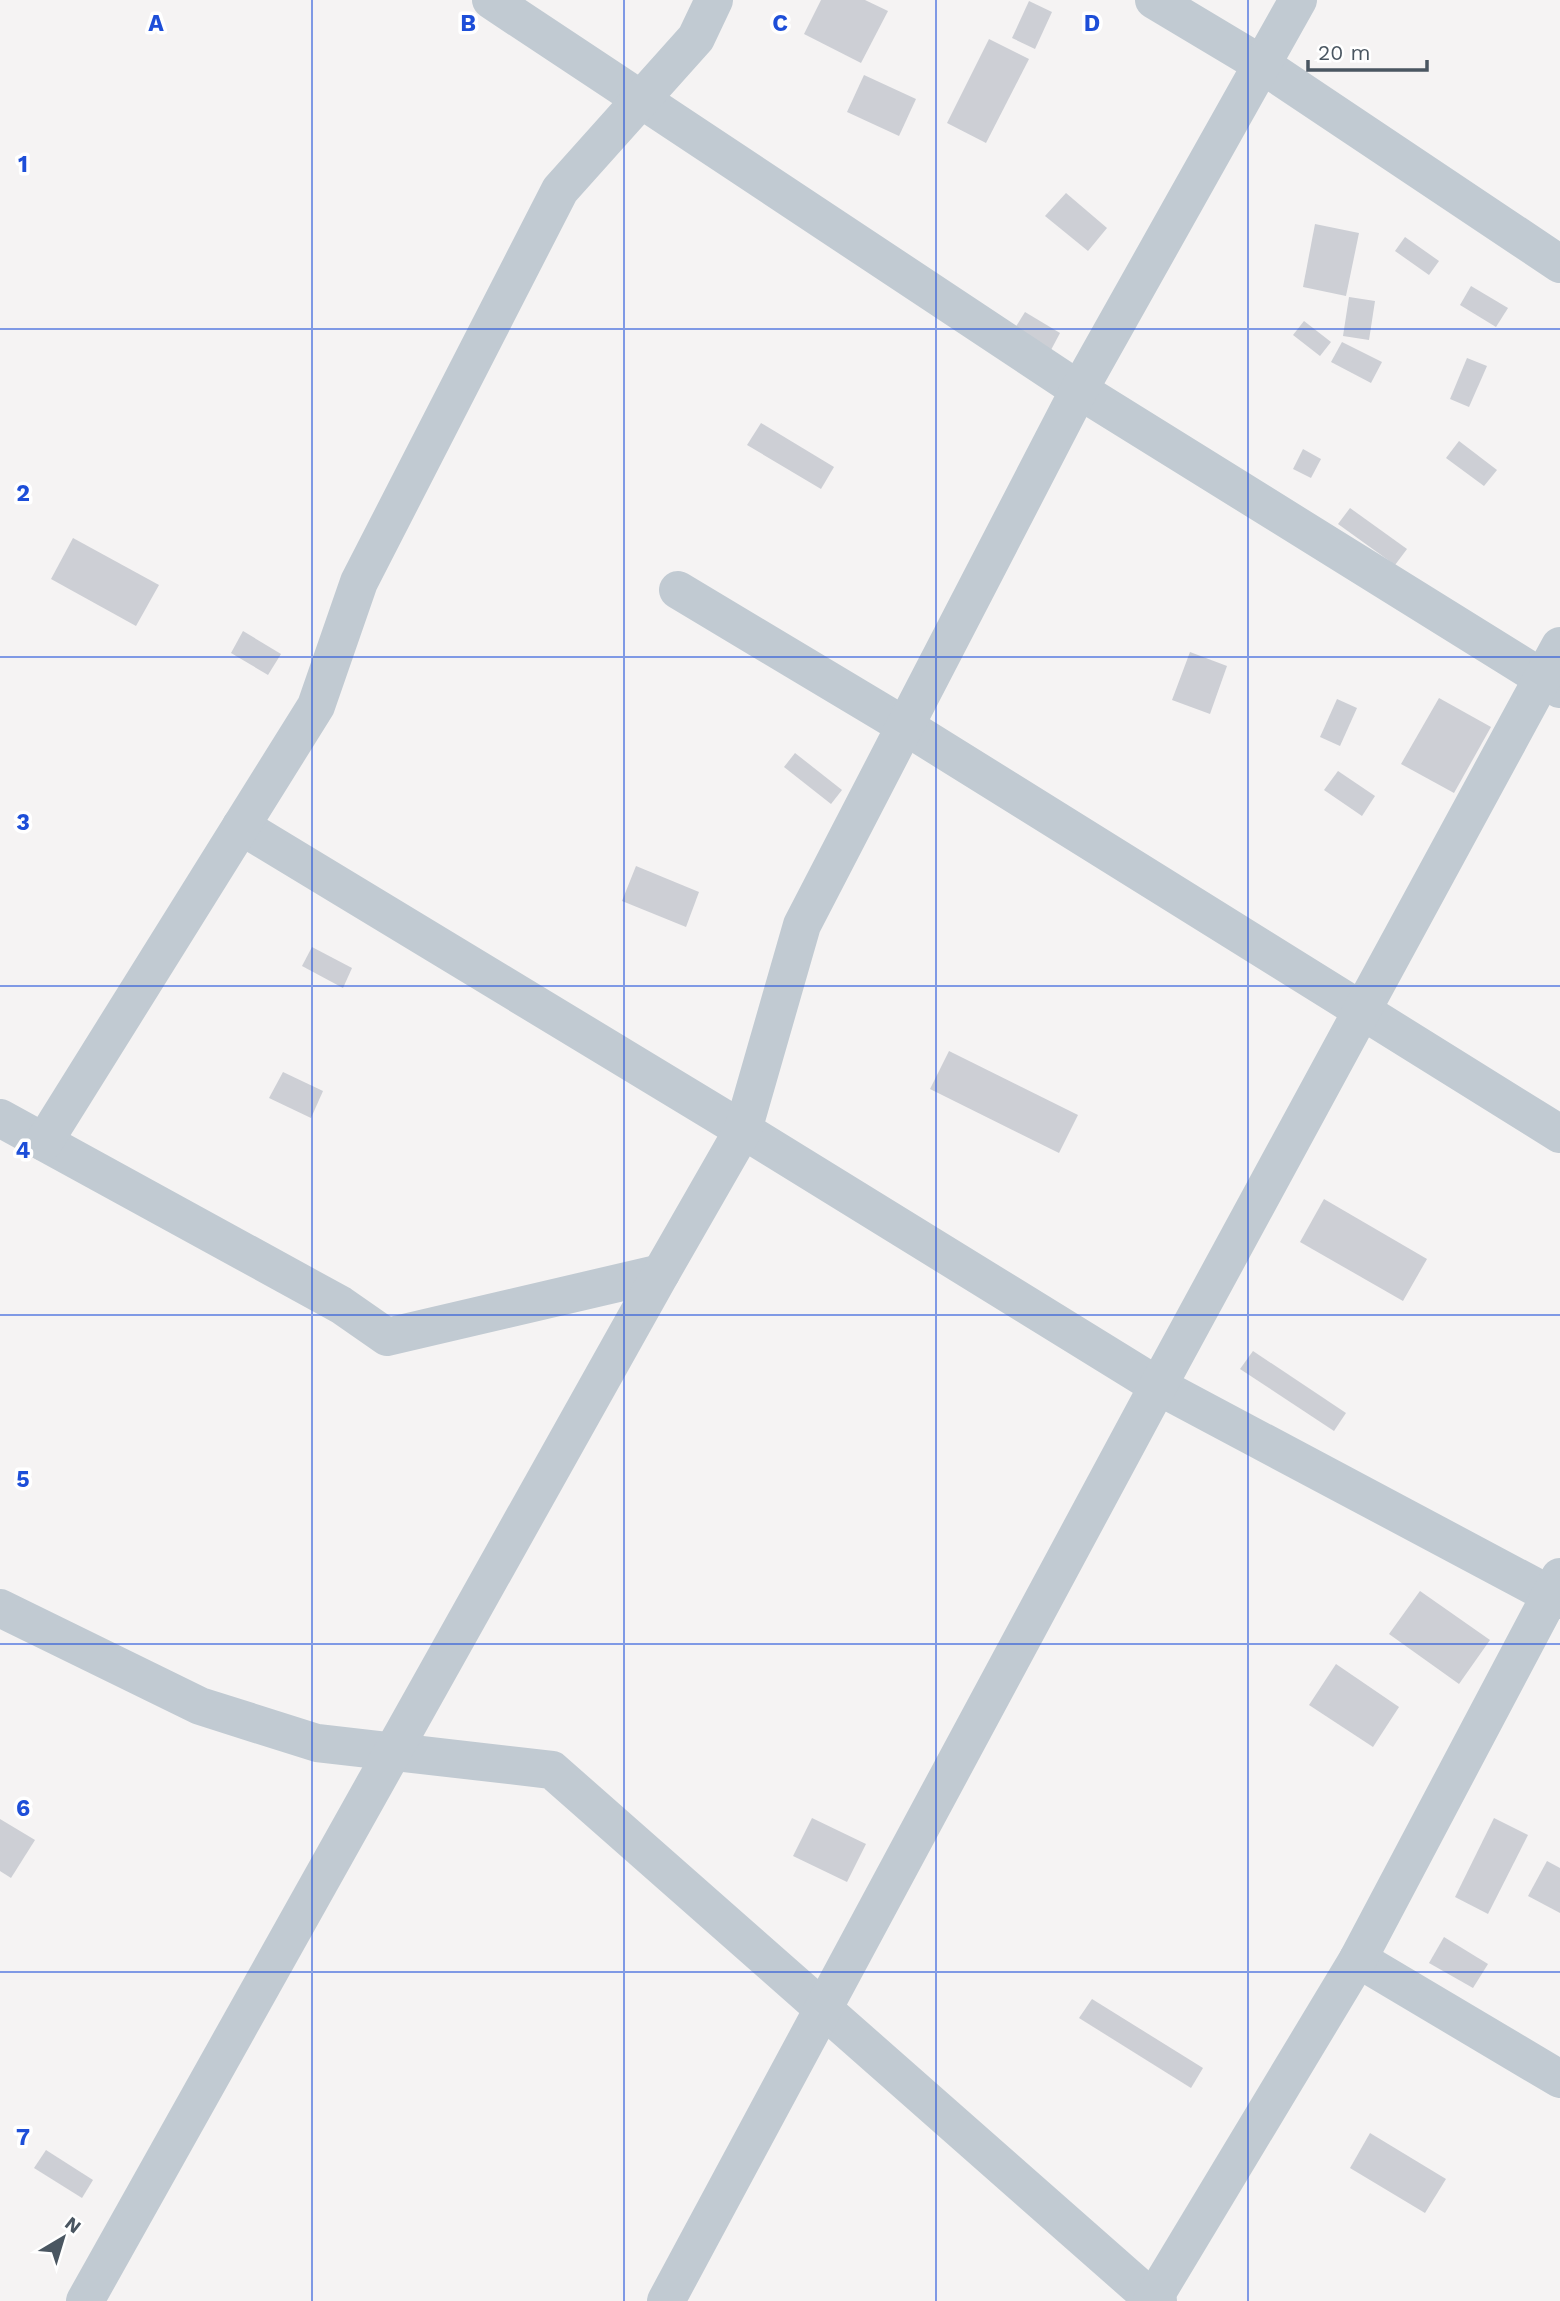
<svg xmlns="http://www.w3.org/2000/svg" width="1560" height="2301" viewBox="0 0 1560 2301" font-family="'Work Sans',sans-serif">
<rect width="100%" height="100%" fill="#f5f3f3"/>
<!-- building -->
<g fill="#cdcfd5">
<polygon points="821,0 865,0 888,11 861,63 804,34"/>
<polygon points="1029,1 1052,12 1035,49 1012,38"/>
<polygon points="989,39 1029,59 986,143 947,123"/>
<polygon points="864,75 916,99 899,136 847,112"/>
<polygon points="1066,193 1107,228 1088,251 1045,216"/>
<polygon points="1315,224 1359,233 1346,296 1303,287"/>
<polygon points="1405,237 1439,261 1429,275 1395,251"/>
<polygon points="1471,286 1508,308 1496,327 1460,305"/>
<polygon points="1349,297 1375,301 1369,340 1343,336"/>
<polygon points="1025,312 1060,333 1051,350 1015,328"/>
<polygon points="1304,321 1331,342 1320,356 1293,335"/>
<polygon points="1342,342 1382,362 1371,383 1331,362"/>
<polygon points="1467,358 1487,366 1469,407 1450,399"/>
<polygon points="761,423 834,467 821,489 747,445"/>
<polygon points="1459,441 1497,470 1484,486 1446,458"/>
<polygon points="1303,449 1321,459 1311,478 1293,469"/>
<polygon points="1350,508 1407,549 1395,565 1338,524"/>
<polygon points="73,538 159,585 136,626 51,579"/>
<polygon points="243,631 281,654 268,675 231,653"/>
<polygon points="1190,652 1227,666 1210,714 1172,700"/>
<polygon points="1439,698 1491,727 1454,793 1401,764"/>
<polygon points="1337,699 1357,708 1340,746 1320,737"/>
<polygon points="795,753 842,790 831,804 784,767"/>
<polygon points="1338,771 1375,796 1362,816 1324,790"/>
<polygon points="636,866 699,892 686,927 622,901"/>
<polygon points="312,947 352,968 343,988 302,966"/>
<polygon points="949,1051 1078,1115 1059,1153 930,1089"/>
<polygon points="283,1072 323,1091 311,1118 269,1098"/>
<polygon points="1324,1199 1427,1259 1403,1301 1300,1242"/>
<polygon points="1253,1351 1346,1413 1334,1431 1240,1369"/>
<polygon points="1420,1591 1490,1640 1459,1684 1389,1634"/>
<polygon points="1336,1664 1399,1707 1373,1747 1309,1705"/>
<polygon points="812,1818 866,1844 847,1882 793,1856"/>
<polygon points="1494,1818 1528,1835 1488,1914 1455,1897"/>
<polygon points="0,1819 35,1840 11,1878 0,1871"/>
<polygon points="1547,1861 1560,1868 1560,1913 1528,1896"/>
<polygon points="1444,1937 1488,1964 1473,1988 1429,1963"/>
<polygon points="1092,1999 1203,2068 1191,2088 1079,2018"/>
<polygon points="1370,2133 1446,2179 1425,2213 1350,2168"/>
<polygon points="46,2150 93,2180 82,2198 34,2168"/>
</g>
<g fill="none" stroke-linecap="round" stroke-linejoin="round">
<!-- minor -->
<g stroke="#c1cad2" stroke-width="38">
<polyline points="491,0 1079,390 1560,689"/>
<polyline points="1154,0 1261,64 1560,264"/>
<polyline points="678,590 905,726 1560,1134"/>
<polyline points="241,826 743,1130 1158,1386 1560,1600"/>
<polyline points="0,1118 341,1305 387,1337 661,1273"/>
<polyline points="44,1142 316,706 359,582 560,190 696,38 714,0"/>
<polyline points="0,1608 200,1706 317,1743 552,1770 1149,2296 1158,2301"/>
<polyline points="1358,1959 1560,2079"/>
<polyline points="85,2301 661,1273 743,1130 802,925 1079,390 1298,0"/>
<polyline points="666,2301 1158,1386 1560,646"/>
<polyline points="1152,2301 1358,1959 1560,1577"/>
</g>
</g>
<!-- grid -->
<path fill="none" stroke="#1d4ed8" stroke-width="2" stroke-opacity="0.55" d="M312 0V2301M624 0V2301M936 0V2301M1248 0V2301M0 329H1560M0 657H1560M0 986H1560M0 1315H1560M0 1644H1560M0 1972H1560"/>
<g font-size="23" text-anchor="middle" font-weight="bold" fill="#1d4ed8" stroke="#fff" stroke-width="7" stroke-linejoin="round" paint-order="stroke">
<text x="156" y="31">A</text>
<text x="468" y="31">B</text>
<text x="780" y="31">C</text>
<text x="1092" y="31">D</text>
<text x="23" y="172">1</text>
<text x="23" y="501">2</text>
<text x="23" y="830">3</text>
<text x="23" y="1158">4</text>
<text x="23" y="1487">5</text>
<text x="23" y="1816">6</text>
<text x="23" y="2145">7</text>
</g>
<!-- north arrow -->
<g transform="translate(63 2238) rotate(38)" stroke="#ffffff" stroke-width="5" paint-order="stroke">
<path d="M0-5L12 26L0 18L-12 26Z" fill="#4a5661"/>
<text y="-10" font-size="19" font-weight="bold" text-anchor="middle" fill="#4a5661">N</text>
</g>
<!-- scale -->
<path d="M1308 60v10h119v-10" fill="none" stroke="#4a5661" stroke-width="3.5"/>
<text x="1318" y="60" font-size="21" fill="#4a5661" stroke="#ffffff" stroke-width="5" paint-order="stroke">20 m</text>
</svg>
